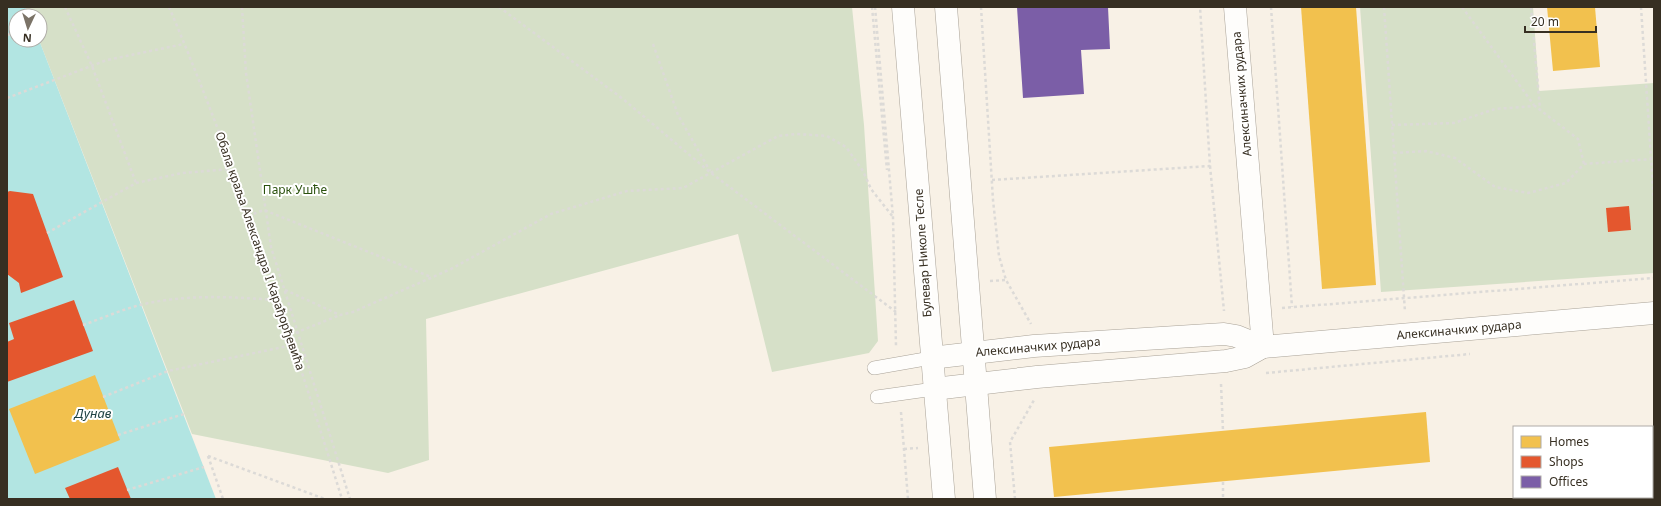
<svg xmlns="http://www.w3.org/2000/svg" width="1661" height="506" viewBox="0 0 1661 506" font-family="'Noto Sans',sans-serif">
<rect width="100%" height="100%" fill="#f8f1e6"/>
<!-- green -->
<g fill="#d6e0c8">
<polygon points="25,7 852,7 864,125 878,341 869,353 772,372 738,234 426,319 429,460 388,473 192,434 39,40 40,16 29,16"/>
<polygon points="1360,7 1533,7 1539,91 1654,83 1654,273 1381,292"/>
</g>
<!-- water -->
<polygon fill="#b2e5e2" points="7,7 25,7 29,16 16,16 16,40 39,40 216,499 7,499"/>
<!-- homes -->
<g fill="#f2c14e">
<polygon points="1301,7 1356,7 1376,285 1322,289"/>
<polygon points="1547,7 1595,7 1600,67 1553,71"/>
<polygon points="95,375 120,440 35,474 9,409"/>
<polygon points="1426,412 1430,462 1054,497 1049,447"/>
</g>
<!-- shops -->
<g fill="#e4572e">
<polygon points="10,191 33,194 63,277 21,293 19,283 7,274 7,192"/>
<polygon points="1629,206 1631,230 1608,232 1606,208"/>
<polygon points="74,300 93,351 7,382 7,342 14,339 9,323"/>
<polygon points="118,467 131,499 70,499 65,488"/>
</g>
<!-- offices -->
<polygon fill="#7b5ea7" points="1017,7 1108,7 1110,49 1081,50 1084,94 1023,98"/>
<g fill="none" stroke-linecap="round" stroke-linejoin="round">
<!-- service casing -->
<g stroke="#a9a297" stroke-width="14">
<g id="service">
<polyline points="874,368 931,358"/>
<polyline points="877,397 934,389"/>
</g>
</g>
<!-- minor casing -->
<g stroke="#a9a297" stroke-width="23">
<g id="minor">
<polyline points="1235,7 1263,347"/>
<polyline points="931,358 1034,346 1224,334 1236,336 1263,347"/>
<polyline points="934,389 1037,377 1226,361 1245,357 1263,347 1654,313"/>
</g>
</g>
<!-- secondary casing -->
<g stroke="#a9a297" stroke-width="23">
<g id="secondary">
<polyline points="903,7 944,499"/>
<polyline points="946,7 985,499"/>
</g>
</g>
<!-- path -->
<g stroke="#dcdad7" stroke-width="2.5" stroke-dasharray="3 3" stroke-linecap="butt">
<polyline points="65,7 92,66 136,183"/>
<path d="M169 7C237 167 290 333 342 499"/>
<polyline points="242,7 246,73 271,247 350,499"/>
<polyline points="499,7 623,99 711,173 896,312"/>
<polyline points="872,7 887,170"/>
<polyline points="875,7 893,217 896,346"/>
<polyline points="981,7 993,200 999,256 1006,280 1031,324"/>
<polyline points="1271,7 1292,307"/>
<polyline points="1384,7 1405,312"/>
<polyline points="1462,7 1534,105"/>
<polyline points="1531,7 1540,109"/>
<polyline points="1641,7 1654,203"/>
<polyline points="7,35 16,32"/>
<polyline points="653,44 678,115 710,171"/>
<polyline points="7,98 107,60 184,44"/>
<polyline points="1392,125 1454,123 1495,109 1535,106 1578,139 1584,164"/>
<polyline points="1394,153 1426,151 1455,158 1495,187 1528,193 1566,183 1584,164 1652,159"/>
<polyline points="1210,166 1224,311"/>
<polyline points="992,180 1210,166 1200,7"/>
<polyline points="248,216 264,210 431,277"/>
<polyline points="47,233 136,183 182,173 231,169"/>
<polyline points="990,281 1006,280"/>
<polyline points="285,290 340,315 353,312 451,269 551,214 627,191 683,188 778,136 797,134 827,136 846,147 863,171 871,189 893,217"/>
<polyline points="1282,308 1654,278"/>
<path d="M83 325C103 318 123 309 144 304 188 294 232 297 277 300"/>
<polyline points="290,335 340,315"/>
<polyline points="1266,373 1470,354"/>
<polyline points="1221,384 1223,431"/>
<polyline points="103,397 168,371 293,345"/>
<polyline points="901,412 908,499"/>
<polyline points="118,435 184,414"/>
<polyline points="904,449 918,448"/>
<polyline points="208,456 325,499"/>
<polyline points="208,456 223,499"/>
<polyline points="1223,482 1223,499"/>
<polyline points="127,490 204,467"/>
<polyline points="1015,499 1010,442 1034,400"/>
</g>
<!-- service -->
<use href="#service" stroke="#fefdfb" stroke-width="13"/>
<!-- minor -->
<use href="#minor" stroke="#fefdfb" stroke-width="22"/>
<!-- secondary -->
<use href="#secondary" stroke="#fefdfb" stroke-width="22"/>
</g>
<g text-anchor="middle" stroke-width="4" stroke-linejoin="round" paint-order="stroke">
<!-- street labels -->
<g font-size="12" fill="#372f22" stroke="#fff">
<text transform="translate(1242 94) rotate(-95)" y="4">Алексиначких рудара</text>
<text transform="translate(260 251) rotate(71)" y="4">Обала краља Александра I Карађорђевића</text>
<text transform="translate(923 253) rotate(-94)" y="4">Булевар Николе Тесле</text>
<text transform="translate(1459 330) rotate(-5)" y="4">Алексиначких рудара</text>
<text transform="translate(1038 347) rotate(-5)" y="4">Алексиначких рудара</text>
</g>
<!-- park labels -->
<g font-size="12" fill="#2a510d" stroke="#fff">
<text x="295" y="194">Парк Ушће</text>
</g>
<!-- water labels -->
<g font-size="13" font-style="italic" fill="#1e4243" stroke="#fff">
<text x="93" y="418">Дунав</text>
</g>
</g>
<!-- border -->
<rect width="1661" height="506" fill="none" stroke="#372f22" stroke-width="16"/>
<!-- legend -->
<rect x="1513" y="426" width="140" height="72" fill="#ffffff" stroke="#afaca7"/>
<rect x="1521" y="436" width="20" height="12" fill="#f2c14e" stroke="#afaca7"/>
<text x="1549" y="446" font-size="12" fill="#372f22">Homes</text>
<rect x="1521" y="456" width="20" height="12" fill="#e4572e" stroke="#afaca7"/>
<text x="1549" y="466" font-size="12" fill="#372f22">Shops</text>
<rect x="1521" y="476" width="20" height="12" fill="#7b5ea7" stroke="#afaca7"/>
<text x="1549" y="486" font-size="12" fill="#372f22">Offices</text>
<!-- north arrow -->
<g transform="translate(28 28) rotate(184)"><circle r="19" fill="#ffffff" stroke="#afaca7"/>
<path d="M0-3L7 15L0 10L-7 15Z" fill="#7b7367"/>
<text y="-6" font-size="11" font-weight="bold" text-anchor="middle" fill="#372f22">N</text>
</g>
<!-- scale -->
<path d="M1525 26v6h71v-6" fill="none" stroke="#372f22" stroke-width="2"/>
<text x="1531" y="26" font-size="12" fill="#372f22" stroke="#ffffff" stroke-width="3" paint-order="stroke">20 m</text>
</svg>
